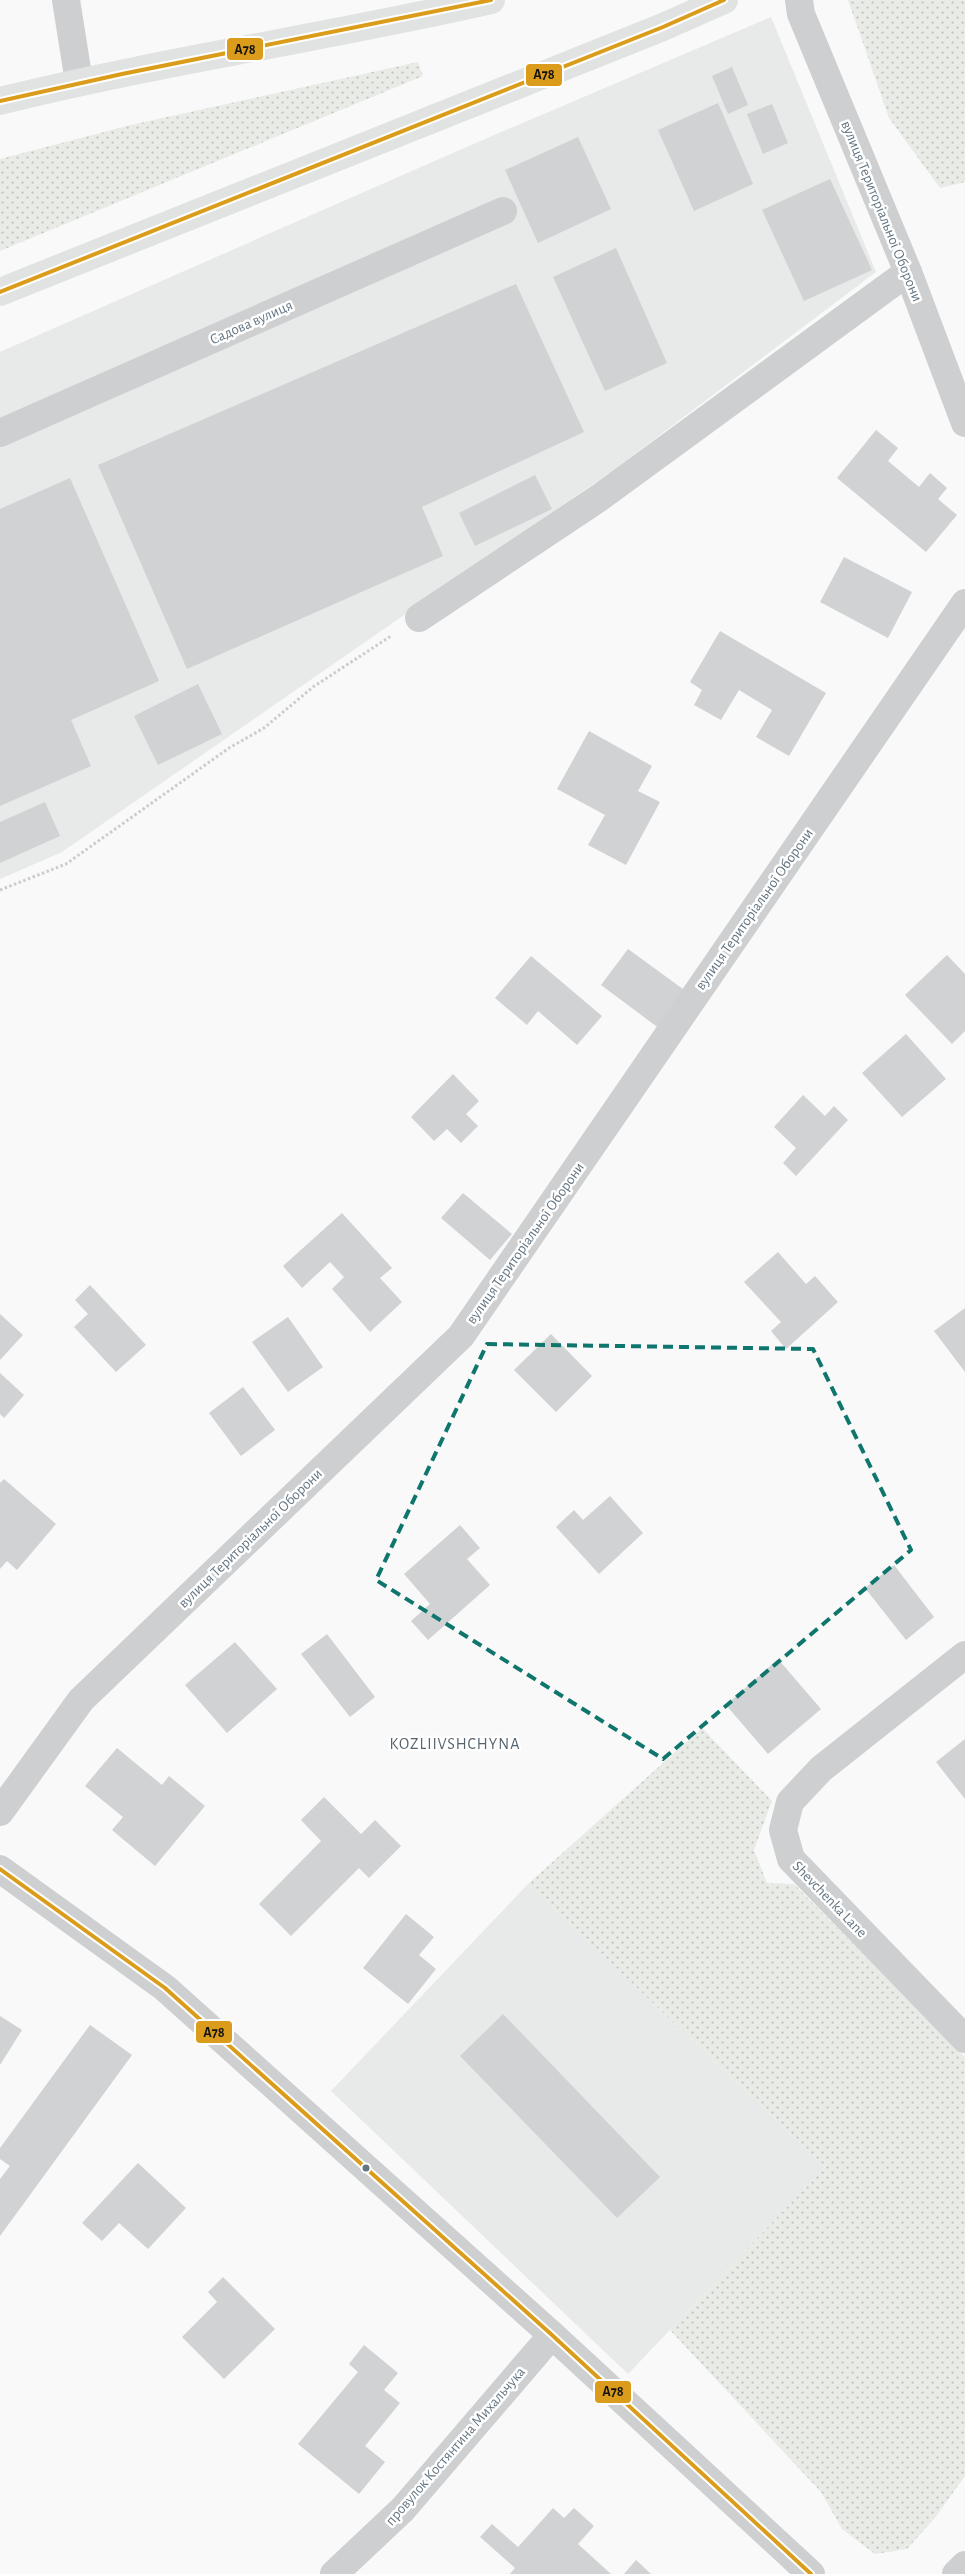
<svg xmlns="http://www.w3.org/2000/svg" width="965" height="2574" viewBox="0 0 965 2574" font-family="'Alegreya Sans',sans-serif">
<defs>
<pattern id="green-dots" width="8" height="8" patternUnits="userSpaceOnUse" patternTransform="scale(1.25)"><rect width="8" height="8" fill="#e8ebe6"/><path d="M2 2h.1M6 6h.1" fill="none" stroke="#c0c3c0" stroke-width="1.8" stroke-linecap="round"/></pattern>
</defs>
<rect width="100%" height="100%" fill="#f9f9f9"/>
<!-- built -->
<g fill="#e8e9e9">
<polygon points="771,17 876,272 615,469 62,852 0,879 0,352 471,145"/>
<polygon points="528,1884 825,2167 628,2374 331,2091"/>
</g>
<!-- green -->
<g fill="url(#green-dots)">
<polygon points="848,0 965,0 965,182 940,188 889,118"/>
<polygon points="418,62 423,76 0,251 0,159 131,125"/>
<polygon points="702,1728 772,1801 754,1850 767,1883 794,1884 965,2057 965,2476 934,2519 907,2549 875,2554 842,2529 821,2492 670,2330 825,2167 528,1884"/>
</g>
<!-- building -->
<g fill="#d0d2d3">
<polygon points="732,67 748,105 728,114 712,76"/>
<polygon points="718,103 753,184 694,211 658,130"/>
<polygon points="772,104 788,143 763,154 747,114"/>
<polygon points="578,137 611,209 538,243 505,170"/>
<polygon points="830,179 872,270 804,301 762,210"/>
<polygon points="616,248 667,363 605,391 553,277"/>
<polygon points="516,284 584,432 422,507 443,556 187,669 98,465"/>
<polygon points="876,430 898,448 888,461 919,487 930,473 947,488 938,499 957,515 926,552 837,478"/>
<polygon points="535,475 552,509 475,546 459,513"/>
<polygon points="70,478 159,681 71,720 91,766 0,806 0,509"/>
<polygon points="844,557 912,592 888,638 820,602"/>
<polygon points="720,631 826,693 789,756 756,737 772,710 739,690 721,720 694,705 702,690 690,682"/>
<polygon points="198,684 222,734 158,765 134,716"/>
<polygon points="589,731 652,766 638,791 660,802 626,865 588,845 605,815 557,789"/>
<polygon points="45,802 60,836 0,863 0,822"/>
<polygon points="628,949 687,992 660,1029 601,985"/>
<polygon points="947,955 965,974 965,1031 952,1044 905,995"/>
<polygon points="531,956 602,1016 577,1045 538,1011 527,1025 495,998"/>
<polygon points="906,1034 946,1079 902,1117 862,1073"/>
<polygon points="453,1074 479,1101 466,1114 478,1126 461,1143 447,1129 434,1141 411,1117"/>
<polygon points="803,1095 825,1116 834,1106 848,1120 796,1176 783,1163 796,1148 774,1127"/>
<polygon points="463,1193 512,1234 490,1260 441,1218"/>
<polygon points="342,1213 392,1268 380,1278 402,1302 370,1332 332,1289 344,1277 330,1262 302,1288 283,1266"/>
<polygon points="778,1252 806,1284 815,1276 838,1302 786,1349 771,1331 781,1322 744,1282"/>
<polygon points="90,1285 146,1345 116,1372 74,1327 88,1314 75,1300"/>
<polygon points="965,1308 965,1372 934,1331"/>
<polygon points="0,1314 23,1335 0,1360"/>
<polygon points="288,1317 323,1367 288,1392 252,1342"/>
<polygon points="551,1334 592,1376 556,1412 514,1370"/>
<polygon points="0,1373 24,1395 4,1418 0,1414"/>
<polygon points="243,1387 275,1430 241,1456 209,1413"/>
<polygon points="4,1479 56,1524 17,1570 7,1561 0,1569 0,1483"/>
<polygon points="610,1496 643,1533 599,1574 556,1527 574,1510 583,1520"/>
<polygon points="460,1525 480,1548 467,1559 490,1585 428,1640 411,1621 430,1604 404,1574"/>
<polygon points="894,1565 934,1617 906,1640 865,1588"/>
<polygon points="327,1634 375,1697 350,1717 301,1654"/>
<polygon points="235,1642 277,1689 227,1733 185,1685"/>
<polygon points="778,1659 821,1709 768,1754 726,1705"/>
<polygon points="965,1739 965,1799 936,1762"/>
<polygon points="117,1748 162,1785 169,1776 205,1806 155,1866 112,1830 123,1817 85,1786"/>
<polygon points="324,1797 361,1834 375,1820 401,1846 369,1878 359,1868 291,1936 259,1904 321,1841 301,1820"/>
<polygon points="406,1914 434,1937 419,1955 436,1969 408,2004 363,1968"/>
<polygon points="503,2014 660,2177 617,2218 460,2056"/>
<polygon points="0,2016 22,2030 0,2065"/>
<polygon points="90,2025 132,2055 0,2236 0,2179 10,2166 0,2159 0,2148"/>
<polygon points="138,2163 186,2208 148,2249 119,2223 102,2241 82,2223"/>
<polygon points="223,2277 275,2329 224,2379 182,2337 217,2302 208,2292"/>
<polygon points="364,2345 398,2373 384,2390 400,2403 365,2446 385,2462 359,2494 298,2444 358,2372 349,2364"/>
<polygon points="553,2508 564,2518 574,2508 594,2526 578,2544 611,2574 510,2574 515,2568 480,2537 492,2524 518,2547"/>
<polygon points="636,2560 651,2574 624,2574"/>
</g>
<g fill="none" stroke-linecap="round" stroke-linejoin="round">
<!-- path -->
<polyline stroke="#cbcccd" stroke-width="3" stroke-dasharray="2.5 2.5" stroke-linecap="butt" points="0,890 66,864 229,748 264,728 313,687 391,636"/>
<!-- minor -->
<g stroke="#cecfd0" stroke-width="28">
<polyline points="66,0 79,82"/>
<polyline points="799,0 801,14 908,272 965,423"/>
<polyline points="0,433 503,211"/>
<polyline points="419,618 599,498 908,272"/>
<polyline points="965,1655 821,1769 790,1802 783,1830 791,1859 965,2039"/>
<polyline points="0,1812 81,1700 461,1336 965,603"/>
<polyline points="0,1869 165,1988 552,2335 811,2574"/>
<polyline points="334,2574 403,2509 552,2335"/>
<polyline points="956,2574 965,2565"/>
</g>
<!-- highway -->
<g stroke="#e1e2e2" stroke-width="28">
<path d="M0 101C162 61 328 37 491 0"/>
<polyline points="0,292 663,27 724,0"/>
</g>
<!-- bus-1 casing -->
<g stroke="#fff" stroke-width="8">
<g id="bus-1">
<polyline points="0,101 122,74 491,0"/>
<polyline points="0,292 663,27 724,0"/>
<polyline points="0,1869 165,1988 552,2335 811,2574"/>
</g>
</g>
<!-- bus-1 -->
<use href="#bus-1" stroke="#da9c1a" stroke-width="4"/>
</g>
<!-- marked area -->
<path fill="none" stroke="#0f766e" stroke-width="4" stroke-dasharray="10 6" stroke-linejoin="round" d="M487 1344 813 1349 911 1550 663 1759 376 1580Z"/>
<!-- markers -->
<circle fill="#657683" stroke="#fff" stroke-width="2" cx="366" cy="2168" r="4.5"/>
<g text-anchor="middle" stroke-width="5" stroke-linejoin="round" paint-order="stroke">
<!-- street labels -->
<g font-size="15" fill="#657683" stroke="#fff">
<text transform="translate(882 211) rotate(68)" y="5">вулиця Територіальної Оборони</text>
<text transform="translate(251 322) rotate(-24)" y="5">Садова вулиця</text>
<text transform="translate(754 909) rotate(-55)" y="5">вулиця Територіальної Оборони</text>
<text transform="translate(525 1243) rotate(-55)" y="5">вулиця Територіальної Оборони</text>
<text transform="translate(250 1538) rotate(-44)" y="5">вулиця Територіальної Оборони</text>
<text transform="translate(830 1899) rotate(46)" y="5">Shevchenka Lane</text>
<text transform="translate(455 2446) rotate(-49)" y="5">провулок Костянтина Михальчука</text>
</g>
<!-- neighbourhood labels -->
<g font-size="16" letter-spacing="1" fill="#57646e" stroke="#fff">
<text x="455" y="1749">KOZLIIVSHCHYNA</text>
</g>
</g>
<g stroke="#fff" stroke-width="2">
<rect x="226" y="37" width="38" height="24" rx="5" fill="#da9c1a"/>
<rect x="525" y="63" width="38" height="24" rx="5" fill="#da9c1a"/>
<rect x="195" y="2020" width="38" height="24" rx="5" fill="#da9c1a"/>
<rect x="594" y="2380" width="38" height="24" rx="5" fill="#da9c1a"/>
</g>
<g font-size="14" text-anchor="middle" font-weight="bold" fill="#111">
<text x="245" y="54">А78</text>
<text x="544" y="79">А78</text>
<text x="214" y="2037">А78</text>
<text x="613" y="2396">А78</text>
</g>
</svg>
